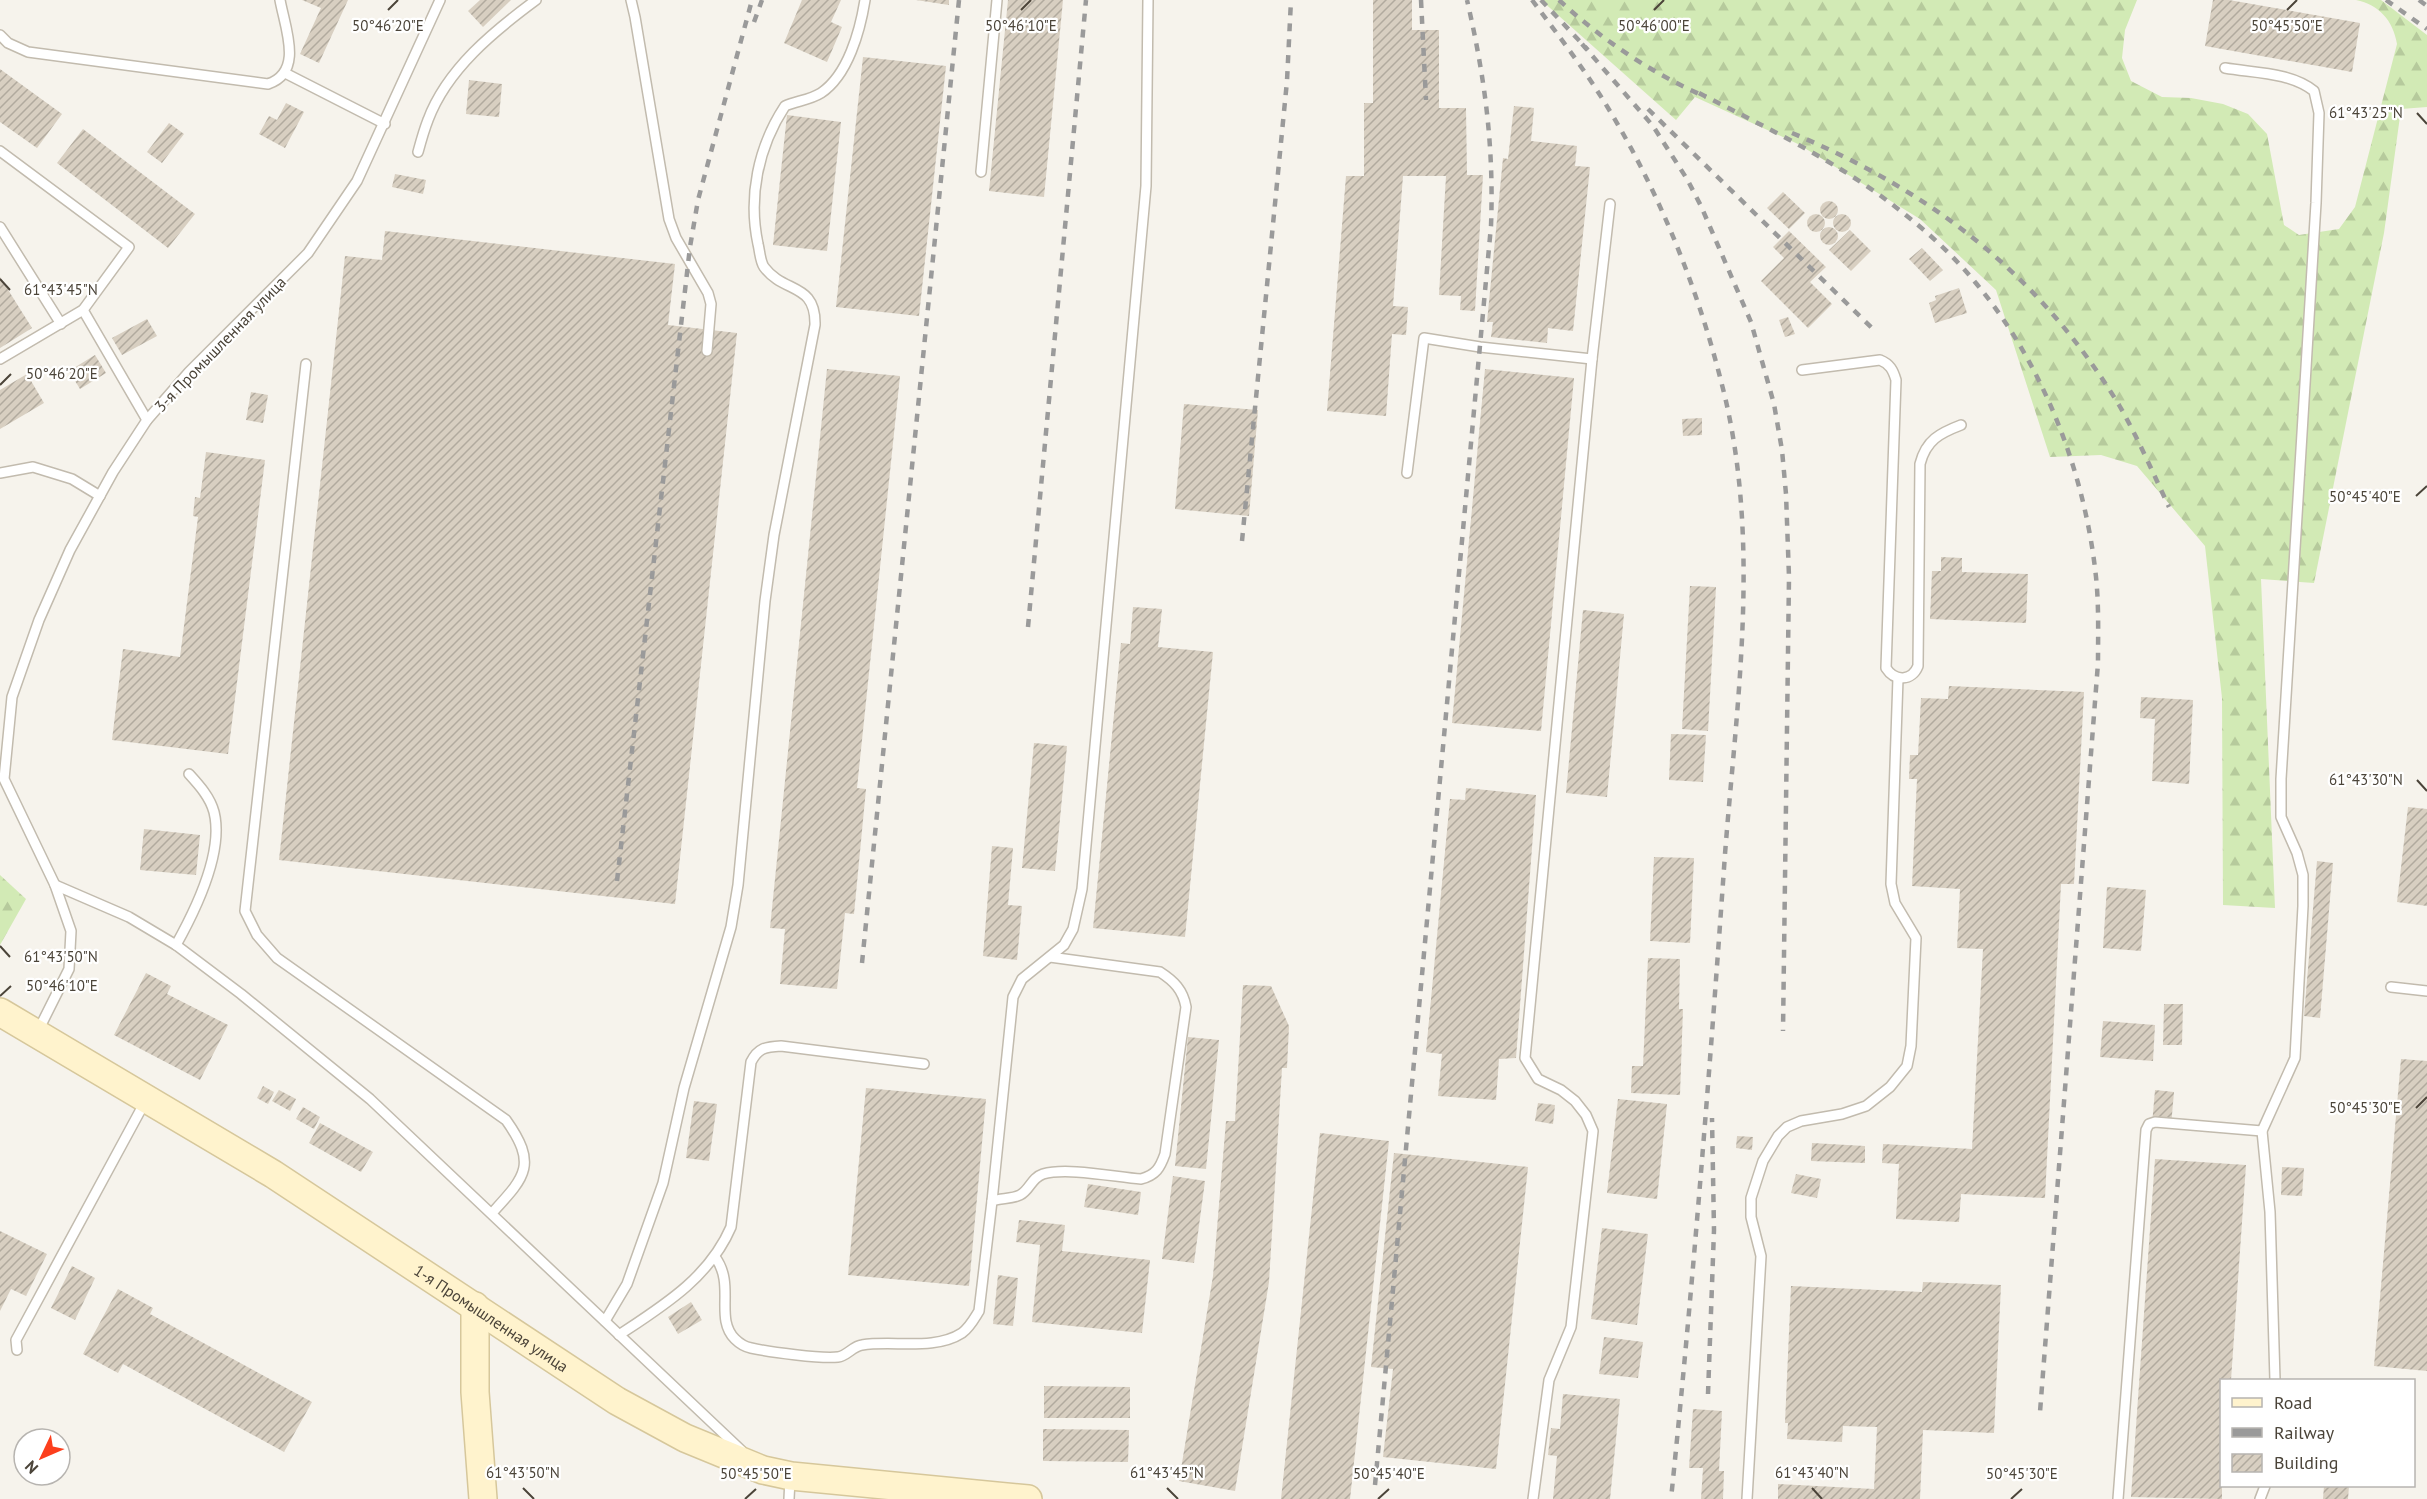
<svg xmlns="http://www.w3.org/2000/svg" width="2427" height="1499" viewBox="0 0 2427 1499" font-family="'PT Sans',sans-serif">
<defs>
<pattern id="forest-firs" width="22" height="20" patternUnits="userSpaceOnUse" patternTransform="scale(1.5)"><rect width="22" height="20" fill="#d2eab5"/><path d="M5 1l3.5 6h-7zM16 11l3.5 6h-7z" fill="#b6ca9c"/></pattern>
<pattern id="building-hatch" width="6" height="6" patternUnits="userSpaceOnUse" patternTransform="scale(1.5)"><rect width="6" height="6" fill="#d8cfc1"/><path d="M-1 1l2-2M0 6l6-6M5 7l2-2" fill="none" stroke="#b1aa9e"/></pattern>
</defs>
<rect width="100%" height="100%" fill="#f6f3ec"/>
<!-- forest -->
<g fill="url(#forest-firs)">
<path d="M1541 0H2137L2125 30 2122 58 2131 81 2162 97 2191 98 2223 104 2248 114 2267 134 2284 225 2299 235 2339 229 2355 207 2397 44C2393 20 2379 5 2356 0H2381L2427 35V107L2401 109 2384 233 2314 583 2261 579 2275 908 2223 905 2222 698 2205 546 2137 466 2101 455 2050 457 1996 290 1920 219 1798 144 1695 97 1676 120Z"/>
<polygon points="0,875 26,899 0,945"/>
</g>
<!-- building -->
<g fill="url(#building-hatch)">
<polygon points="302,0 348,0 319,63 300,54 321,8"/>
<polygon points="480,0 511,0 483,27 468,11"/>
<polygon points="802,0 841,0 831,22 842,27 827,62 784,43"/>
<polygon points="916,0 949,0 949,5"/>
<polygon points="1008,0 1063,0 1044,197 989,191"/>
<polygon points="1373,0 1412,0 1412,30 1439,30 1439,108 1466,108 1467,175 1483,175 1475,311 1460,310 1461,296 1439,295 1446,176 1403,176 1393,306 1408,307 1406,335 1392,334 1386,416 1327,411 1346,176 1364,176 1364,103 1373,103"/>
<polygon points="2213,0 2229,0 2360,23 2352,72 2205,46"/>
<polygon points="863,57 946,66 919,316 836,307"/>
<polygon points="0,69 62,114 37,148 0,122"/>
<polygon points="469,80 502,84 499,117 466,114"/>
<polygon points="286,103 304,112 285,148 259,134 269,116 277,120"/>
<polygon points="1514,106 1534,108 1531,141 1577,146 1575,166 1590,167 1573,331 1548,328 1547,343 1491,337 1493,322 1487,322 1503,158 1508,159"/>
<polygon points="787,115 841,122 827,251 773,245"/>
<polygon points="169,123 184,134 162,163 147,152"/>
<polygon points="83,129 195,214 168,248 57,163"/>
<polygon points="395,174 426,180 423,194 392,187"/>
<polygon points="1783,192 1805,213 1789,229 1767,208"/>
<circle cx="1829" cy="210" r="9"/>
<circle cx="1842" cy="223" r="9"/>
<circle cx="1816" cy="223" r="9"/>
<circle cx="1829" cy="236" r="9"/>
<polygon points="1850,230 1871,251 1851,271 1829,250"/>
<polygon points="385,231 675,264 668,325 737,333 675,904 279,860 345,256 382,260"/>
<polygon points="1789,231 1826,267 1810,282 1832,304 1808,328 1761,281 1784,258 1773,247"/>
<polygon points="1922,248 1943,270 1930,281 1909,259"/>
<polygon points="0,277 32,328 0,348"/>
<polygon points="1959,288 1967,313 1935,323 1929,303 1936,300 1935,296"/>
<polygon points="1788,317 1795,334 1785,337 1779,320"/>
<polygon points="147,319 157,336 122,355 112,338"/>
<polygon points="95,355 106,373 80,389 69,371"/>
<polygon points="827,369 900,376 857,788 866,789 854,914 845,913 837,989 780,984 785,929 770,928"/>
<polygon points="1485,369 1574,378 1541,731 1452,723"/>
<polygon points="27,374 44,403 0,429 0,390"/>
<polygon points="251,392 268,395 263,423 246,420"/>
<polygon points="1184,404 1258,410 1249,516 1175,509"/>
<polygon points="1702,418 1702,435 1683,436 1682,419"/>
<polygon points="206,452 265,460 228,754 112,740 123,649 180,657 198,517 193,516 195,497 200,498"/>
<polygon points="1941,557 1962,558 1962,572 2028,574 2026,623 1930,619 1932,571 1941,571"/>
<polygon points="1690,586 1716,587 1708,731 1682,729"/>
<polygon points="1133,607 1162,609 1158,647 1213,652 1185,937 1093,928 1121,643 1130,644"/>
<polygon points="1583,610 1624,614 1607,797 1566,793"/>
<polygon points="1949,686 2084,692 2074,884 2061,884 2045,1198 1961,1194 1959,1222 1896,1219 1899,1164 1882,1163 1883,1144 1972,1149 1983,949 1957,948 1960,889 1912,886 1917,779 1909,779 1910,755 1918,755 1921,698 1948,699"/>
<polygon points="2141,697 2193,700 2189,784 2152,781 2155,719 2140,718"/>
<polygon points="1671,734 1706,735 1703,782 1669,780"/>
<polygon points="1034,743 1067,746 1055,871 1022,868"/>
<polygon points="1466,788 1536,795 1516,1058 1499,1059 1496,1100 1438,1096 1442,1054 1426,1052 1450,799 1465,800"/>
<polygon points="2408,807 2427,809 2427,906 2397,902"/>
<polygon points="144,829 200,835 196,875 140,870"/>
<polygon points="992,846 1013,848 1008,905 1022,906 1017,960 983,956"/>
<polygon points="1654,857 1694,858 1690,943 1650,941"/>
<polygon points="2317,861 2333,863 2320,1018 2304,1016"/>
<polygon points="2107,887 2146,890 2141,951 2103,948"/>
<polygon points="1648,958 1680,959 1679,1009 1683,1009 1680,1095 1631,1093 1632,1066 1643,1066"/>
<polygon points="146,973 171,986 167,994 228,1025 200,1080 114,1035"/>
<polygon points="1243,985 1271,986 1289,1026 1287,1068 1282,1068 1269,1282 1235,1491 1179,1481 1213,1276 1226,1121 1235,1121"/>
<polygon points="2164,1004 2183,1004 2182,1045 2163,1045"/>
<polygon points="2103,1021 2155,1025 2153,1061 2100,1057"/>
<polygon points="1188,1037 1219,1040 1206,1169 1175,1166"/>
<polygon points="2401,1059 2427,1061 2427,1371 2374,1366"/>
<polygon points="263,1086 274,1092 268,1104 257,1098"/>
<polygon points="866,1088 986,1099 969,1286 848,1275"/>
<polygon points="279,1090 296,1099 290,1111 272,1101"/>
<polygon points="2155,1090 2174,1092 2171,1126 2152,1125"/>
<polygon points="1618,1099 1667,1104 1657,1199 1607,1193"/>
<polygon points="694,1101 717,1104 709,1161 686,1158"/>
<polygon points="1538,1103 1555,1105 1553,1124 1535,1121"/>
<polygon points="303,1107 320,1117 314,1129 296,1119"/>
<polygon points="320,1123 373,1152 361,1172 309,1143"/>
<polygon points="1320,1133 1389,1141 1350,1499 1281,1499"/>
<polygon points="1737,1136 1753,1137 1752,1150 1736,1148"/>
<polygon points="1812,1143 1865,1146 1865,1163 1811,1161"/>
<polygon points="1394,1153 1528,1167 1496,1469 1383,1457 1393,1369 1371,1367"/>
<polygon points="2155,1159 2246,1165 2231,1380 2222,1380 2222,1499 2131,1497"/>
<polygon points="2282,1167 2304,1168 2302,1196 2281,1195"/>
<polygon points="1796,1174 1821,1179 1817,1198 1791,1193"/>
<polygon points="1173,1176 1205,1181 1194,1263 1162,1259"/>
<polygon points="1088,1184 1141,1192 1138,1215 1084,1207"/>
<polygon points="1019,1220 1065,1225 1062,1251 1150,1260 1142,1333 1032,1322 1040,1245 1016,1242"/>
<polygon points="1602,1228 1648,1234 1637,1325 1591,1319"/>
<polygon points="0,1231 47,1254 26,1296 11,1289 0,1311"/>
<polygon points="72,1266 95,1278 75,1320 51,1308"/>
<polygon points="998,1275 1018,1278 1013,1326 993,1324"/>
<polygon points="1923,1282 2001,1285 1994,1433 1923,1430 1920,1499 1778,1499 1778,1484 1874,1489 1877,1427 1843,1426 1842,1442 1787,1439 1788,1423 1785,1423 1791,1286 1922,1292"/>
<polygon points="118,1289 153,1308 150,1314 312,1402 284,1452 123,1364 118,1373 83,1354"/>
<polygon points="691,1302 702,1320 678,1334 668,1317"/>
<polygon points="1604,1337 1643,1342 1638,1378 1599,1374"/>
<polygon points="1044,1386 1130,1387 1130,1418 1044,1418"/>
<polygon points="1563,1394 1620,1399 1610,1499 1553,1499 1557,1456 1548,1455 1551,1428 1560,1429"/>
<polygon points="1693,1409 1722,1411 1719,1471 1724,1471 1723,1499 1701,1499 1703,1468 1689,1468"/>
<polygon points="1043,1429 1129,1430 1128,1462 1043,1461"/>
<polygon points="2324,1486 2349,1486 2348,1499 2323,1499"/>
</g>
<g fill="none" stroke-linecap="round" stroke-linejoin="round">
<!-- lane casing -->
<g stroke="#c2bbae" stroke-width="12">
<g id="lane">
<polyline points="631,0 635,17 669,219 676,238 708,293 711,304 707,351"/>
<path d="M0 35 8 43 28 52 268 84C304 72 285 28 280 0"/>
<path d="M2225 68C2254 73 2290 72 2314 91L2319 113 2316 203 2281 779V817L2297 853 2303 875V906L2295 1058 2262 1131 2270 1212 2275 1380"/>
<polyline points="285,73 385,124"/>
<polyline points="0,151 129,247 83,310 0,359"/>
<path d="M418 152C421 141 424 130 428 120 447 69 494 31 536 0"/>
<polyline points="981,172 997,0"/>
<polyline points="0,227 61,324"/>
<polyline points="83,310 147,420"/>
<path d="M306 364 245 911 257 935 277 958 506 1120C538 1165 525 1177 492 1213"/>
<path d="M1802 370 1880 360C1890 364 1893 370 1896 380L1886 668C1895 682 1912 681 1918 666L1920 464C1926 440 1940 433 1961 425"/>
<polyline points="0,473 33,467 72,479 100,496"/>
<polyline points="1407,473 1424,338 1480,347 1592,359"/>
<polyline points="55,885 129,917 176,945 241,994 370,1099 742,1451"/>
<path d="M176 945C195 911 224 852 214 812 210 797 199 785 189 774"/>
<polyline points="2391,987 2427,991"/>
<polyline points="38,1031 69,969 71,931 55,885 4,779 12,697 39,620 70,550 113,472 147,420 189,372 308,253 357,181 440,0"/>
<polyline points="992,1201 1013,997 1022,979 1064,945 1073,929 1082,889 1146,186 1148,0"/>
<path d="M715 1257C736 1285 714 1318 735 1339 739 1343 746 1347 751 1348 769 1352 821 1359 838 1357 847 1356 853 1346 862 1345 893 1340 934 1351 962 1333 970 1327 974 1319 979 1311L992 1201C1001 1198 1012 1199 1020 1195 1030 1190 1031 1178 1043 1174 1067 1167 1115 1177 1141 1179 1156 1175 1160 1168 1165 1154L1186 1007C1183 990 1174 981 1160 972L1050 957"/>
<path d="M605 1321 627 1284 663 1183 684 1088 731 927 738 885 765 601 774 535 815 325C816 282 784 294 764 267 760 261 760 252 758 244 748 197 758 147 785 106 796 101 810 100 821 93 848 75 860 31 865 0"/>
<path d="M619 1335C663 1306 709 1278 731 1227L751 1062C758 1048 765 1047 781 1046L924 1064"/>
<polyline points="17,1350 16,1340 146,1100"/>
<polyline points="789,1499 790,1479"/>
<polyline points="1533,1499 1549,1380 1571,1327 1593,1131 1586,1115 1575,1101 1561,1090 1538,1079 1525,1058 1592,359 1610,204"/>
<polyline points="1747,1499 1761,1256 1751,1217 1751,1198 1763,1161 1778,1136 1787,1127 1801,1121 1842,1114 1866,1106 1890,1087 1907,1066 1911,1046 1916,938 1895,903 1891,884 1898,678"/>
<polyline points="2118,1499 2146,1130 2149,1124 2155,1122 2262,1131"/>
<polyline points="2260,1499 2265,1486"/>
</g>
</g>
<!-- secondary casing -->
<g stroke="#d6c79b" stroke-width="30">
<g id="secondary">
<path id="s1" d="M0 1012 273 1174 617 1401 685 1438 763 1470 791 1476 1028 1499"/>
<polyline points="475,1306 475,1392 483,1499"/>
</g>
</g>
<!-- lane -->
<use href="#lane" stroke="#fff" stroke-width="9"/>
<!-- secondary -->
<use href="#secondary" stroke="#fff3cd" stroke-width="27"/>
<!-- rail -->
<g stroke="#9a9a9a" stroke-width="4.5" stroke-dasharray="8 8" stroke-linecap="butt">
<polyline points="1421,0 1426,100"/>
<path d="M1532 0C1555 31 1579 62 1600 95 1655 182 1696 282 1721 381 1762 536 1737 698 1725 854 1710 1069 1693 1285 1671 1499"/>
<polyline points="1541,0 1588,50"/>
<path d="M1559 0C1602 40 1653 74 1706 97"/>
<polyline points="2386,0 2427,29"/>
<polyline points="2419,0 2427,6"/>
<polyline points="754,22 762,0"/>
<polyline points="1582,44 1653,126 1687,179 1701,206 1751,322 1774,404 1782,450 1786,494 1789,577 1783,1031"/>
<path d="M1699 93C1761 125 1824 155 1881 196 1915 221 1948 249 1975 282 2043 363 2085 472 2096 577 2099 606 2098 635 2098 663L2040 1412"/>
<polyline points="1648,109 1872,328"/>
<path d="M1792 133C1932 192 2039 274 2119 405 2138 438 2153 473 2169 507"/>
<polyline points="1242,541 1287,81 1291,0"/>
<polyline points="1028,627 1086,0"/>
<polyline points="617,881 690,247 698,200 752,0"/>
<polyline points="862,963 959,0"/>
<polyline points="1708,1394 1714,1230 1712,1118"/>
<path d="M1375 1485 1491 226C1494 146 1485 78 1467 0"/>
</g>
</g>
<!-- ticks -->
<path fill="none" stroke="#4b4439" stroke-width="2" d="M388 10 398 0M1021 10 1031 0M1654 10 1664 0M2287 10 2297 0M2417 113 2427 124M0 279 10 290M0 385 11 374M2416 496 2427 486M2417 780 2427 791M0 946 10 957M0 996 11 986M2416 1108 2427 1097M523 1488 534 1499M1167 1488 1178 1499M1812 1488 1822 1499M745 1499 756 1489M1378 1499 1389 1489M2011 1499 2022 1489"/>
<g text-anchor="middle" stroke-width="4.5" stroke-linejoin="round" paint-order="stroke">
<!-- street labels -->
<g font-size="16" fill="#4b4439" stroke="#fff">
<text transform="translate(220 344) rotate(-46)" y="6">3-я Промышленная улица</text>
<text dy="6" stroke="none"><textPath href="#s1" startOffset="579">1-я Промышленная улица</textPath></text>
</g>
</g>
<g font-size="15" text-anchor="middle" fill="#4b4439" stroke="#fff" stroke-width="4.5" stroke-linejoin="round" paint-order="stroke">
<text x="388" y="31">50°46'20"E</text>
<text x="1021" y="31">50°46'10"E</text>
<text x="1654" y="31">50°46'00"E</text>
<text x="2287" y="31">50°45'50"E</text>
<text x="2366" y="118">61°43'25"N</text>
<text x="61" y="295">61°43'45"N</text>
<text x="62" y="379">50°46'20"E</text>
<text x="2365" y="502">50°45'40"E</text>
<text x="2366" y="785">61°43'30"N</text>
<text x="61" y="962">61°43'50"N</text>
<text x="62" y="991">50°46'10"E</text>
<text x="2365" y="1113">50°45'30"E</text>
<text x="523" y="1478">61°43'50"N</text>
<text x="1167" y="1478">61°43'45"N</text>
<text x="1812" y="1478">61°43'40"N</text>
<text x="756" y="1479">50°45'50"E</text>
<text x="1389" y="1479">50°45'40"E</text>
<text x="2022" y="1479">50°45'30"E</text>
</g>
<!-- legend -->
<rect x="2220" y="1379" width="195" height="108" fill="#ffffff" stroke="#b7b4b0" stroke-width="1.5"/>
<rect x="2232" y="1398" width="30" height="9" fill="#fff3cd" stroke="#b7b4b0" stroke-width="1.5"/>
<text x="2274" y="1409" font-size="18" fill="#4b4439">Road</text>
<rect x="2232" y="1428" width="30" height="9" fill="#9a9a9a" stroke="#b7b4b0" stroke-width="1.5"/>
<text x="2274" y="1439" font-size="18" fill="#4b4439">Railway</text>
<rect x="2232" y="1454" width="30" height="18" fill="url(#building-hatch)" stroke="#b7b4b0" stroke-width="1.5"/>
<text x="2274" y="1469" font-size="18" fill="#4b4439">Building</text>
<!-- north arrow -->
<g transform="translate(42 1457) rotate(226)"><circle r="28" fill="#ffffff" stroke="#b7b4b0" stroke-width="1.5"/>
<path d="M0-4.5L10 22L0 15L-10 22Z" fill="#fc3f1d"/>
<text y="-9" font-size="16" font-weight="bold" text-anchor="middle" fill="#4b4439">N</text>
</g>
</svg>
